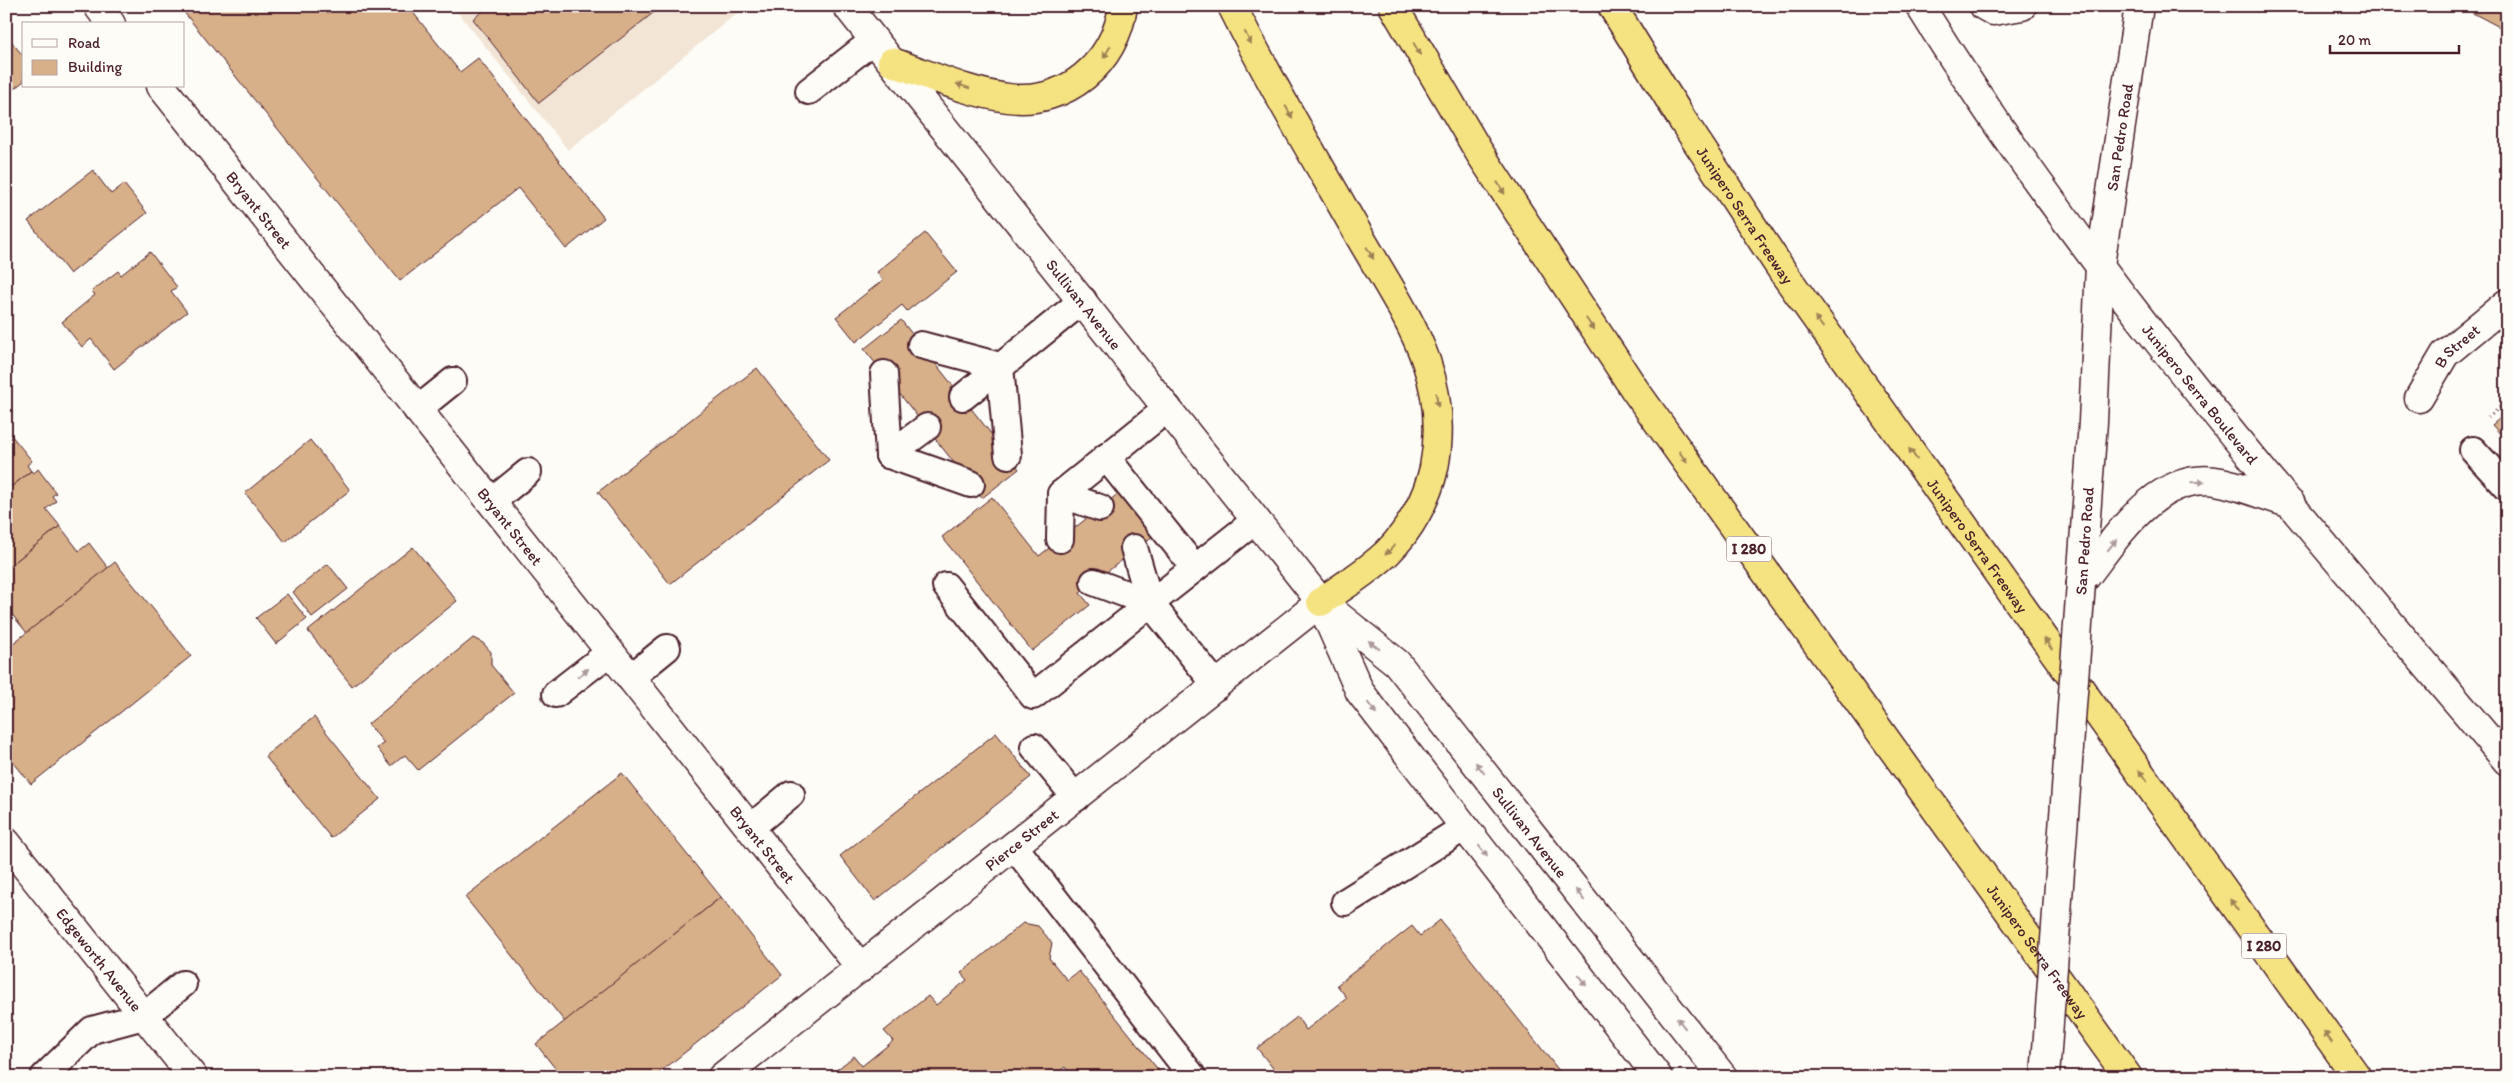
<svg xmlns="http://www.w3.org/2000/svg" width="2513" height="1083" viewBox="0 0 2513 1083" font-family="Itim,sans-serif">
<rect width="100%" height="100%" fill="#fdfcf7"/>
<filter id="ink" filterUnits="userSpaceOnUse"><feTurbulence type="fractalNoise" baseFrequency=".02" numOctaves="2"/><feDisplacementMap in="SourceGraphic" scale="10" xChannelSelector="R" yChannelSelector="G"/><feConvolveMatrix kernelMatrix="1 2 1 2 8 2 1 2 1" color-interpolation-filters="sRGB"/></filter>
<g filter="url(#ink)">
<!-- built -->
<polygon fill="#f2e5d6" points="453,6 746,6 568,150"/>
<!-- building -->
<g fill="#d7af89" stroke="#4a1f2b">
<polygon points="179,6 408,6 460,72 478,58 604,218 566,249 518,188 400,281"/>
<polygon points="489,6 662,6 539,103 473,19"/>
<polygon points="2474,6 2507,6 2507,31 2471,12"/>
<polygon points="6,35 24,57 24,81 6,95"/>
<polygon points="93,170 111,194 124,184 147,213 70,274 28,221"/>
<polygon points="925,233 957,272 907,311 902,305 856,342 836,317 883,280 877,272"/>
<polygon points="150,252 177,287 171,291 187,312 114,369 91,339 82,347 62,322 95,295 92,291 118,271 121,275"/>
<polygon points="901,320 1019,469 982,498 864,349"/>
<polygon points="757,368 829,460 670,584 598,492"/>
<polygon points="2507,412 2507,441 2492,425"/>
<polygon points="11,435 32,461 27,465 31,471 6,491 6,448 9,446 6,439"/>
<polygon points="310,440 350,490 285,542 245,493"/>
<polygon points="38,469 56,493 52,496 56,501 46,509 60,526 6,569 6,491 31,471 34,473"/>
<polygon points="1119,493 1153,536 1080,593 1090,605 1032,651 942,537 992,497 1039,556"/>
<polygon points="60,526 79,551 89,543 108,568 27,633 6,607 6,569"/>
<polygon points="413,547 457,601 352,686 308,631"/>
<polygon points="115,562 191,656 31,784 6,753 6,649"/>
<polygon points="328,564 348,589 312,617 293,592"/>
<polygon points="287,594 307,619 276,644 256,618"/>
<polygon points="473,638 483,643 491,652 491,665 514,693 418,770 405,755 391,766 377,748 384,743 368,724"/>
<polygon points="314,717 380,799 331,838 265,756"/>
<polygon points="996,733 1031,777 875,901 840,856"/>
<polygon points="622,773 721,897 565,1022 465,897"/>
<polygon points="721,897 782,975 654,1077 613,1077 611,1074 608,1077 562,1077 536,1044"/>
<polygon points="1440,920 1564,1077 1280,1077 1257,1048 1297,1017 1306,1030 1347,998 1337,985 1412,926 1420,936"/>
<polygon points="1023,923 1038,926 1052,943 1049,958 1067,980 1079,971 1164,1077 1073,1077 1065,1067 1052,1077 828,1077 854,1056 862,1066 893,1041 884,1031 928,996 936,1005 967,980 961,973"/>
</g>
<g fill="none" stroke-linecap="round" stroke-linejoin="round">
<!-- lane casing -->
<g stroke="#4a1f2b" stroke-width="30">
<g id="lane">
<polyline points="809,91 874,40"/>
<polyline points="921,345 1000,366"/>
<polyline points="1000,366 1008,455"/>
<polyline points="884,374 889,455"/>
<polyline points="963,397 1083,300"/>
<polyline points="417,410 453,381"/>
<polyline points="2473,450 2507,487"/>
<polyline points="889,455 971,484"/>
<polyline points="889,455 927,427"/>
<polyline points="1106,457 1195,568"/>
<polyline points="491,502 528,472"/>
<polyline points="1100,508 1061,494 1168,408"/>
<polyline points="1060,539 1061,494"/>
<polyline points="1134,548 1150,603 1217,686"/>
<polyline points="1094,582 1150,603"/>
<polyline points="946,586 1033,696 1256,520"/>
<polyline points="630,678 667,648"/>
<polyline points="556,694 610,652"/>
<polyline points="1034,747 1076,798"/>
<polyline points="750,828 791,794"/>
<polyline points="1014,846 1193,1077"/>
<polyline points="1345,902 1465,827"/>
<polyline points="44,1077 92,1030 144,1016 183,984"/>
</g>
</g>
<!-- street casing -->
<g stroke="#4a1f2b" stroke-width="31">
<g id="street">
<polyline points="98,6 111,24"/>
<path id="s1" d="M161 86 861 968"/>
<path id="s2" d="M2419 398 2445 354 2507 303"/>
<path id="s3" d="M6 842 193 1077"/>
<path id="s4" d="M722 1077 1321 602"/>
</g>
</g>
<!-- secondary casing -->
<g stroke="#4a1f2b" stroke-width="31">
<g id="secondary">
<path id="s5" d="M847 6 1321 602 1397 663 1723 1077"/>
<path id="s6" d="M1920 6C2088 277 2302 517 2507 761"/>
<polyline points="1984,6 1993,11 2022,6"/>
<path id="s7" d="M2081 583 2093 422 2100 265 2139 6"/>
<path d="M2081 583C2115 540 2157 468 2221 482 2245 487 2268 497 2291 504"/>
<polyline points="1322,606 1360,692 1658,1077"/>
</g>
</g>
<!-- highway casing -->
<g stroke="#4a1f2b" stroke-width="31">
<g id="highway">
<path d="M1232 6C1271 85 1317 161 1360 237 1404 314 1452 374 1434 468 1427 499 1410 530 1387 553 1367 572 1343 586 1321 602"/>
<path id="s8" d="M1393 6 1479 152 1635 390 2128 1077"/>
<path id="s9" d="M1612 6 1683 121 1783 272 2357 1077"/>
<path d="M892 62C930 75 969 93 1008 98 1066 106 1116 62 1123 6"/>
</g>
</g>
<!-- path -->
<polyline stroke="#4a1f2b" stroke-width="3" stroke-dasharray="1 4" stroke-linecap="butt" points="2488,418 2507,401"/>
<!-- lane -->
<use href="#lane" stroke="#fdfcf7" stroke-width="26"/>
<!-- street -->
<use href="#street" stroke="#fdfcf7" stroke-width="28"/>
<!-- secondary -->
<use href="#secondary" stroke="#fdfcf7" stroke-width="28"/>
<!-- highway -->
<use href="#highway" stroke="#f5e382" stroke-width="28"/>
<!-- secondary-bridge casing -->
<g stroke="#4a1f2b" stroke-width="31" stroke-linecap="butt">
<polyline id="secondary-bridge" points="2045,1077 2081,583"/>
</g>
<!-- secondary-bridge -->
<use href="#secondary-bridge" stroke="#fdfcf7" stroke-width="28"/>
</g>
<!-- one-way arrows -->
<defs><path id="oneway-solid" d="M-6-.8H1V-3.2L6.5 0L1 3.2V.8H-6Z" transform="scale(1.25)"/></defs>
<g fill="#a08156">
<use href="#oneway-solid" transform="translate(1248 38) rotate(63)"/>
<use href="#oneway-solid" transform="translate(1417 49) rotate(60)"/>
<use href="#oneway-solid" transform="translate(1107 52) rotate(121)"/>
<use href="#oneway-solid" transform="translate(963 86) rotate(-161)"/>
<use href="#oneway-solid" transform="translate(1289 112) rotate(60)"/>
<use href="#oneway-solid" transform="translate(1501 188) rotate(58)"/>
<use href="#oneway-solid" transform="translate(1370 253) rotate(60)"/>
<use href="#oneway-solid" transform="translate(1819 322) rotate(-126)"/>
<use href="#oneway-solid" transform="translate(1590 324) rotate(56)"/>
<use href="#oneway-solid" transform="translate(1437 400) rotate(82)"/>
<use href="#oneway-solid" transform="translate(1913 454) rotate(-126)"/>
<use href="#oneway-solid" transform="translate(1683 457) rotate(55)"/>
<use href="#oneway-solid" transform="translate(1390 550) rotate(134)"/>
<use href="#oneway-solid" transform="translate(2048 644) rotate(-125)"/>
<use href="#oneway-solid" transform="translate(2143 776) rotate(-125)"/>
<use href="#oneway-solid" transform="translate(2234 905) rotate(-125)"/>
<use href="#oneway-solid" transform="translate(2328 1037) rotate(-125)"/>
</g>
<g fill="#ac999b">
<use href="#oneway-solid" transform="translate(2198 482) rotate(-1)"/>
<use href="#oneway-solid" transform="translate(2112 545) rotate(-51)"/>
<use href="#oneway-solid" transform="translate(1374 645) rotate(-142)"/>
<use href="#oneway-solid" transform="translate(583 673) rotate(-38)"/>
<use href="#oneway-solid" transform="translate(1372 708) rotate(52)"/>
<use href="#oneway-solid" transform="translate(1480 768) rotate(-128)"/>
<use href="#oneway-solid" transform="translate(1483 851) rotate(52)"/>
<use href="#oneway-solid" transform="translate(1580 895) rotate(-128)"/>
<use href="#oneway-solid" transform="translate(1582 980) rotate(52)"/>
<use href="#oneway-solid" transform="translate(1681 1023) rotate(-128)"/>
</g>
</g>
<g text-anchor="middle" stroke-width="4" stroke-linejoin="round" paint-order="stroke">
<!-- shield labels -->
<g fill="#fdfcf7" stroke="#806168" stroke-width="1">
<rect x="1726.5" y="536.5" width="45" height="25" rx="4"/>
<rect x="2241.5" y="933.5" width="45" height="25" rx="4"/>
</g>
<g font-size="15" font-weight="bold" fill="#4a1f2b">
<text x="1749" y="554">I 280</text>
<text x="2264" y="951">I 280</text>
</g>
<!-- street labels -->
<g font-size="16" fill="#4a1f2b" stroke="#fdfcf7">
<text dy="6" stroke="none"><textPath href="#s7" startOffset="448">San Pedro Road</textPath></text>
<text dy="6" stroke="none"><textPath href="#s1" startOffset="158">Bryant Street</textPath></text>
<text dy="6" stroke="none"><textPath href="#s9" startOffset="248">Junipero Serra Freeway</textPath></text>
<text dy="6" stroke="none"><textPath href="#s5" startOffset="381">Sullivan Avenue</textPath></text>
<text dy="6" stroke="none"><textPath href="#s2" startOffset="65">B Street</textPath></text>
<text dy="6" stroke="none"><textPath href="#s6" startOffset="479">Junipero Serra Boulevard</textPath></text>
<text dy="6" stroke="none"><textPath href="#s1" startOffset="562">Bryant Street</textPath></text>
<text transform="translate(2084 541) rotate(-86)" y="6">San Pedro Road</text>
<text dy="6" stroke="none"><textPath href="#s9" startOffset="652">Junipero Serra Freeway</textPath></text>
<text dy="6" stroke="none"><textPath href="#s5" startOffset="1074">Sullivan Avenue</textPath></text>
<text dy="6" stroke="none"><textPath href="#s4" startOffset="382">Pierce Street</textPath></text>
<text dy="6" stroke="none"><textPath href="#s1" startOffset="968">Bryant Street</textPath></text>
<text dy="6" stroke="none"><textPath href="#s8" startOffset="1145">Junipero Serra Freeway</textPath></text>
<text dy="6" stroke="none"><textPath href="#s3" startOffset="150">Edgeworth Avenue</textPath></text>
</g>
</g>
<!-- margin -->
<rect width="2513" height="1083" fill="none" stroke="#fdfcf7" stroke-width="25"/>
<rect x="12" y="12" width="2488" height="1058" fill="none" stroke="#4a1f2b" stroke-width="2" filter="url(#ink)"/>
<!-- legend -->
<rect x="22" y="22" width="162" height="65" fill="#fdfcf7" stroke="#b5a4a5"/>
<rect x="32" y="39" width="25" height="8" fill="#fdfcf7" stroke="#b5a4a5"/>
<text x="68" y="48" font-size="15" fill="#4a1f2b">Road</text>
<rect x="32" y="60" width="25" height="15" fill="#d7af89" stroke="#b5a4a5"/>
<text x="68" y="72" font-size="15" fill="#4a1f2b">Building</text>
<!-- scale -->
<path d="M2330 45v8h129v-8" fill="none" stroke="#4a1f2b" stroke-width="2.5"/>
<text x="2338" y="45" font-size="15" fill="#4a1f2b" stroke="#fdfcf7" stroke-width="4" paint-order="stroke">20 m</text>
</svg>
